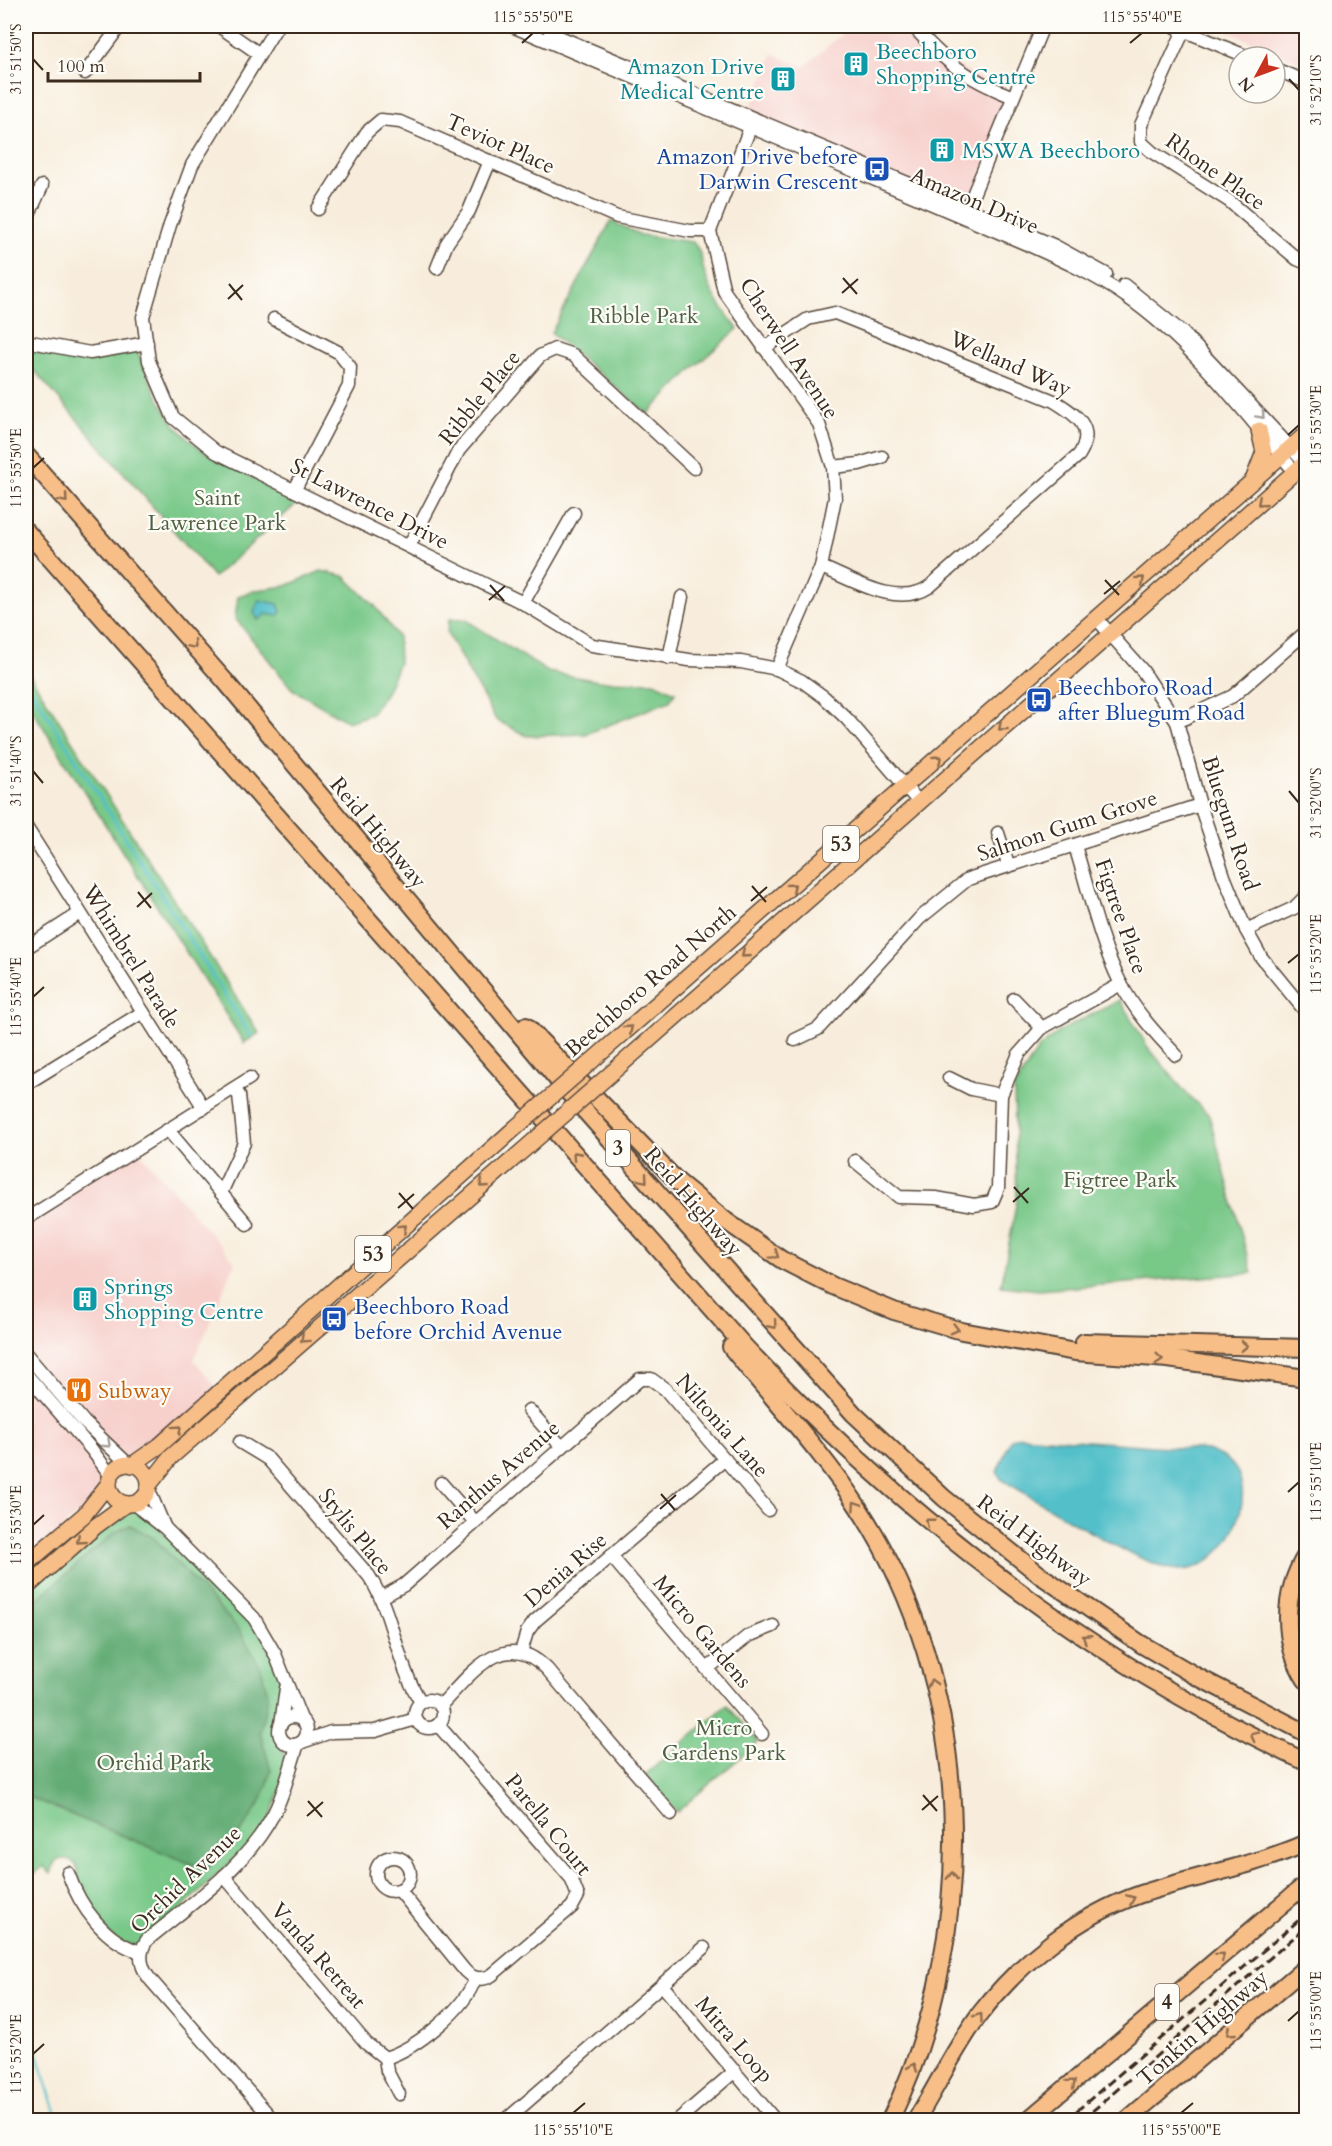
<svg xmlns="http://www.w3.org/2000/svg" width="1332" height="2146" viewBox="0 0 1332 2146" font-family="Cardo,serif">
<rect width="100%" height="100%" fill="#fdfcf7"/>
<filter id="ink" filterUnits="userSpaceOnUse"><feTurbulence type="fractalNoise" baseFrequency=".0167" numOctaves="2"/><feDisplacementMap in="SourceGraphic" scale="12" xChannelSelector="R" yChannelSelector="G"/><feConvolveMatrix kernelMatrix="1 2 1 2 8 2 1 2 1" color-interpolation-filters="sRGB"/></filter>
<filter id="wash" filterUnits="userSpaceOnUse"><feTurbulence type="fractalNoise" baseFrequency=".008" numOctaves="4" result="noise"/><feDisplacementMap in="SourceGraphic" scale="24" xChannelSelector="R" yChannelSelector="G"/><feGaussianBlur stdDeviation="1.35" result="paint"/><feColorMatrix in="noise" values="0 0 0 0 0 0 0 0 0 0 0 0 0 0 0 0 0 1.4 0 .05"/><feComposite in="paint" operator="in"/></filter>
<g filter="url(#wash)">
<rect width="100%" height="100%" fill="#f8eddc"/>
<!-- built -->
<g fill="#f7d0cc">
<polygon points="851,26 913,26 938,54 1013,97 967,208 747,116 773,54 804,67"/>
<polygon points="1216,26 1306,26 1306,65"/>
<polygon points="137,1149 235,1262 194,1360 220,1391 132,1465 26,1354 26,1219"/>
<polygon points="26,1374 92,1450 109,1483 26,1564"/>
</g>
<!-- green -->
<g fill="#78c888" stroke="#5a7953" stroke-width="1.5">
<path d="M611 221 641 235 693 242C703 253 701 264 706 277 712 296 726 313 738 329L692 369 648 414 551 333Z"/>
<path d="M137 350C149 377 159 406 178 428 208 463 261 480 301 500L214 577 26 361V354L29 351C70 359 97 357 137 350Z"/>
<polygon points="321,571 344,576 375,606 398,637 399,662 387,691 371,714 348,722 292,689 235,618 238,596 256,590 286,586"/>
<polygon points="449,619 466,620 548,672 599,681 654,682 675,692 670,701 586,734 527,736 496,720 447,633"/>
<polygon points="26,669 259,1033 244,1043 26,700"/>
<polygon points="1120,1000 1147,1046 1185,1092 1209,1115 1252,1273 1039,1290 1001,1286 1017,1200 1014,1088 1038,1049 1060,1031"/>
<path d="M134 1504 254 1618 282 1674 279 1732 289 1770 264 1831 143 1945 118 1944C108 1931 85 1909 80 1894 76 1886 81 1874 76 1866 72 1858 63 1858 55 1861L51 1874 44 1866 26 1881V1588Z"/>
<polygon points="727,1705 758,1742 677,1812 645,1775"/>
</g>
<!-- forest -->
<polygon fill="#62ac74" stroke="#4e6b49" stroke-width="1.5" points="130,1525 154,1538 238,1628 262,1670 268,1697 260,1732 271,1771 267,1786 260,1803 238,1836 206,1870 26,1796 26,1609 114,1533"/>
<!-- water -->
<g fill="#52c0c9" stroke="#467574" stroke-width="1.5">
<polygon points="259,600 278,604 281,612 277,616 266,614 258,620 254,612"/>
<path d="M1020 1436 1207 1450C1215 1453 1224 1457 1231 1463 1262 1495 1225 1571 1180 1570 1143 1569 1037 1500 1001 1479L997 1472 1011 1439Z"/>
</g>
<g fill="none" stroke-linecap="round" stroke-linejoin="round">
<!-- stream -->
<g stroke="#52c0c9" stroke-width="3">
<polyline points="26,681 251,1036"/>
<polyline points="26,2018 58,2120"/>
</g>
</g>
</g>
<g filter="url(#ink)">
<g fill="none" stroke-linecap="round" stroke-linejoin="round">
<!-- minor casing -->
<g stroke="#57473a" stroke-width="15">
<g id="minor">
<polyline points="219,26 258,53"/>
<polyline points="277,26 192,165 170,225 143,317 149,361 173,417 216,452 523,603 592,645 689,660 741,662 777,669 802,681 824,697 847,719 918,801"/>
<path d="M512 26 1022 242C1058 258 1094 274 1127 297 1193 343 1244 412 1295 472"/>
<path d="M913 26C947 64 966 78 1013 97"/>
<polyline points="1173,26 1248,57"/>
<polyline points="1184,30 1141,125 1141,142 1152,152 1229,201 1297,259 1306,263"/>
<polyline points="550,33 967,208 1055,246 1106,274"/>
<polyline points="1275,69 1306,82"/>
<polyline points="85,73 120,26"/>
<polyline points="753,120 710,231 724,291 819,424 833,467 835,498 821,567 777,669"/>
<polyline points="318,209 367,132 381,120 400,122 617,217 690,231 710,231"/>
<polyline points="965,214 1043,26"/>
<polyline points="26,221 42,186"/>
<polyline points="437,268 447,243 469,211 490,161"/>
<polyline points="1124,285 1183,333 1305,463"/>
<polyline points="274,319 338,352 350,367 349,386 295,489"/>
<polyline points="26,341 90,353 147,343"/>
<path d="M764 348 808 319 835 313 1054 401C1077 415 1096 428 1079 455L929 587C896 608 854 580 821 567"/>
<polyline points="833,467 859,464 882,457"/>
<polyline points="409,546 459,450 540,356 555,349 573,355 694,468"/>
<polyline points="523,603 574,513"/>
<polyline points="1097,619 1142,670 1177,722 1200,805 1224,876 1246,930 1261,957 1306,1012"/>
<polyline points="669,658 682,597"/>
<polyline points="1177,722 1233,696 1306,632"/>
<polyline points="26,827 204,1108"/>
<polyline points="998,833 1008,864"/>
<path d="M1075 846C1089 891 1099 940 1120 982 1134 1010 1155 1033 1176 1055"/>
<polyline points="1246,930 1294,908 1306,896"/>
<polyline points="26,948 80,913"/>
<polyline points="1014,999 1042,1028"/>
<polyline points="795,1040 818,1029 920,918 968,879 1200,805"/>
<polyline points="949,1078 971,1089 1001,1095"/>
<polyline points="26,1084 143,1012"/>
<polyline points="168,1130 247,1224"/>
<polyline points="855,1161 899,1197 936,1198 974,1205 992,1202 998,1188 1001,1095 1019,1054 1042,1028 1121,984"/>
<polyline points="221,1193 244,1143 239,1095 233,1089"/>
<polyline points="26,1219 250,1078"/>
<polyline points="26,1354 84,1422 129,1465"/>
<polyline points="26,1374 92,1450 111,1476"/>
<polyline points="529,1410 561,1446"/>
<path d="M240 1442 268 1459 369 1576C394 1615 396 1664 421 1702"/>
<polyline points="441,1483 475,1522"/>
<polyline points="148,1488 164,1526"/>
<polyline points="134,1504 165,1528 254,1618 275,1654 301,1719"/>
<polyline points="611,1556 762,1734"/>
<polyline points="382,1597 404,1585 640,1379 651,1379 665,1389 768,1510"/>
<polyline points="521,1652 527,1632 535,1621 725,1459"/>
<polyline points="707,1669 748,1636 773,1626"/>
<circle cx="429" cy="1714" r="14"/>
<path d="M440 1706C471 1674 504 1626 547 1669L671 1814"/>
<circle cx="293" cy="1731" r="14"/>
<polyline points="281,1724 286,1688"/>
<polyline points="302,1742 331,1732 375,1731 416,1719"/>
<circle cx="393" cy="1874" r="17"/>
<path d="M68 1873C80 1907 105 1942 141 1952"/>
<path d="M224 1876 367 2044 385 2058C415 2049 466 2009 475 1978"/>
<path d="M399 1890 465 1971C473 1979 482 1981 492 1975L572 1907 578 1896 571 1878 438 1725"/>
<polyline points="662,1985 775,2120"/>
<polyline points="385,2058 387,2071 399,2094"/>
<path d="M273 2120 149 1978C140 1966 138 1953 147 1940 193 1902 246 1867 274 1813 285 1792 290 1767 298 1744"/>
<polyline points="506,2120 704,1948"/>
<polyline points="678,2120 735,2071"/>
</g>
</g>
<!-- major casing -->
<g stroke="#57473a" stroke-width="18">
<g id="major">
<polyline points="1254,478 1264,452 1259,430"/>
<polyline points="585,1067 1306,434"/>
<polyline points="599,1084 1306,462"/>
<circle cx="129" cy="1484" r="20"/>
<polyline points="132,1465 159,1446 514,1129"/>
<polyline points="149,1485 171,1457 528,1146"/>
<polyline points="26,1564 84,1515 109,1483"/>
<polyline points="26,1588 96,1526 126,1504"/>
</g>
</g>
<!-- highway casing -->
<g stroke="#57473a" stroke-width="20">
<g id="highway">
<polyline points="26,455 225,681 562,1085 854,1414 944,1498 1040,1575 1141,1644 1194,1675 1306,1733"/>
<path d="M26 531 745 1347C906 1518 1093 1663 1306 1762"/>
<polyline points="526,1026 678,1182 726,1221 782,1260 833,1286 894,1311 962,1331 1075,1352 1168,1359 1306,1378"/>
<polyline points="1084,1342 1306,1348"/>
<path d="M731 1347C773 1400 821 1450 858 1507 975 1685 982 1931 890 2120"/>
<path d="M1306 1555C1282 1594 1282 1642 1306 1680"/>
<path d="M916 2120C937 2086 955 2048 979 2015 1020 1962 1077 1916 1141 1894 1196 1876 1254 1866 1306 1843"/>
<polyline points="1028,2120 1306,1884"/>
<polyline points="1127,2120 1306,1967"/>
</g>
</g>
<!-- minor -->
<use href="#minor" stroke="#fff" stroke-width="12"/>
<!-- major -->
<use href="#major" stroke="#f7be88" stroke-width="15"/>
<!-- highway -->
<use href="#highway" stroke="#f7be88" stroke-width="16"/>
<!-- rail -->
<g stroke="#3b2a1e" stroke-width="3" stroke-dasharray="9 4.5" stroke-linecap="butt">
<polyline points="1066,2120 1306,1914"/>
<polyline points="1082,2120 1306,1927"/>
</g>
<!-- major-bridge casing -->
<g stroke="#57473a" stroke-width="18" stroke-linecap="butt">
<g id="major-bridge">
<polyline points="514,1129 585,1067"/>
<polyline points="528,1146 599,1084"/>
</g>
</g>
<!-- major-bridge -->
<use href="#major-bridge" stroke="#f7be88" stroke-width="15"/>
</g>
<!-- one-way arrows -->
<defs><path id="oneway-chevron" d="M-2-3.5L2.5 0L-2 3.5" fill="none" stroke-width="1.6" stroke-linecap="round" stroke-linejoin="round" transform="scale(1.5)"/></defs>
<g stroke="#a79f9a">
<use href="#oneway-chevron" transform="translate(1261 415) rotate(47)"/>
<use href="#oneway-chevron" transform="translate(107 1444) rotate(43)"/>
</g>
<g stroke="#906d4e">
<use href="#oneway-chevron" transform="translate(64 499) rotate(49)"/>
<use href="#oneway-chevron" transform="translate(1261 502) rotate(139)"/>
<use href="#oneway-chevron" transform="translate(1141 580) rotate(-41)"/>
<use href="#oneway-chevron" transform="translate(193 645) rotate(49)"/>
<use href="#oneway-chevron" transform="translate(1002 727) rotate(139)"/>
<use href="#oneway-chevron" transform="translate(938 759) rotate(-41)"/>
<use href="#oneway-chevron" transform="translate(792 887) rotate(-41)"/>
<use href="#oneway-chevron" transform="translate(745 954) rotate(139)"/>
<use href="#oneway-chevron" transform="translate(629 1029) rotate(-41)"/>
<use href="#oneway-chevron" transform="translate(576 1155) rotate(-132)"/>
<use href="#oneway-chevron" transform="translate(644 1179) rotate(49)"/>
<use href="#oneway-chevron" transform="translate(483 1184) rotate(139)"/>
<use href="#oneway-chevron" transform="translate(403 1228) rotate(-42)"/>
<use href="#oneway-chevron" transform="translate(775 1255) rotate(34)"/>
<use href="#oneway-chevron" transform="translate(773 1325) rotate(49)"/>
<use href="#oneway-chevron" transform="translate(955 1329) rotate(15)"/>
<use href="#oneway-chevron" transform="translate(304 1339) rotate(138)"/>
<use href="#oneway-chevron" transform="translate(1244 1346) rotate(1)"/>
<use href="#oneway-chevron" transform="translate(1159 1359) rotate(5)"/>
<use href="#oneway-chevron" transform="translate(178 1429) rotate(-42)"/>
<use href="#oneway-chevron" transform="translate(856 1505) rotate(-124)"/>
<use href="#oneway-chevron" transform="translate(929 1522) rotate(-141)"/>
<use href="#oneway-chevron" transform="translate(80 1540) rotate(139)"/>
<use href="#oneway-chevron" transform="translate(1086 1638) rotate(-147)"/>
<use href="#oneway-chevron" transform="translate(932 1683) rotate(-105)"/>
<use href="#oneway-chevron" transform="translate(1254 1736) rotate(-153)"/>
<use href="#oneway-chevron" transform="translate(952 1876) rotate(-88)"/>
<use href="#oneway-chevron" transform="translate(1131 1899) rotate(-23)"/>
<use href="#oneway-chevron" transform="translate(1221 1956) rotate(-40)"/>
<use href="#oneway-chevron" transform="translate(979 2017) rotate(-54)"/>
<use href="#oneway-chevron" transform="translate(1230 2032) rotate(139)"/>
<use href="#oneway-chevron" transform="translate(913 2067) rotate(-70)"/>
<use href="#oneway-chevron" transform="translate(1072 2083) rotate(-40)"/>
</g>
</g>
<!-- ticks -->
<path fill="none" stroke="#3b2a1e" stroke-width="2" d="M522 43 533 33M1130 43 1142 33M33 59 43 70M1289 79 1299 90M843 278 857 294M229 284 242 300M842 293 858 279M228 299 243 285M1288 435 1299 425M33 468 44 458M1105 580 1119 595M490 585 504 601M1104 594 1120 581M489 600 505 586M33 771 43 783M1289 791 1299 803M752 886 766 902M138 892 151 908M751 901 767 887M137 907 152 893M1288 963 1299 954M33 997 44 987M1014 1187 1028 1203M399 1193 413 1209M1013 1202 1029 1188M398 1208 414 1194M1288 1492 1299 1482M661 1494 675 1510M660 1509 676 1495M33 1525 44 1515M923 1795 937 1811M308 1801 322 1817M922 1810 938 1796M307 1816 323 1802M1288 2021 1299 2011M33 2054 44 2044M573 2113 585 2103M1181 2113 1193 2103"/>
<!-- icons -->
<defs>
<g id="building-square" transform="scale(1.35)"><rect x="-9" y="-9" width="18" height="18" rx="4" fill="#0f9aa8" stroke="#fdfcf7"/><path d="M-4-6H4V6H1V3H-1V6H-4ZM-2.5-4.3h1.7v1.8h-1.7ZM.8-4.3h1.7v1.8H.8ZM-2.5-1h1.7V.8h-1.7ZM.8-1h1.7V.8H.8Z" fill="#fff"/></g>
<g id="bus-square" transform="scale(1.35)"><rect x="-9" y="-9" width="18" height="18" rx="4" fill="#1a4fb4" stroke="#fdfcf7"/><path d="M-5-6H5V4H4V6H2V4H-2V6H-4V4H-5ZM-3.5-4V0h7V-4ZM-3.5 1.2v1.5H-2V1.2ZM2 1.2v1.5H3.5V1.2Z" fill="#fff"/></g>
<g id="restaurant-square" transform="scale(1.35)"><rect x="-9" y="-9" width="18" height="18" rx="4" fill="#e8710a" stroke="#fdfcf7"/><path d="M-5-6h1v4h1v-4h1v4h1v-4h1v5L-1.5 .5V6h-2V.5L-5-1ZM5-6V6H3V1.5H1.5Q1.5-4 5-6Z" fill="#fff"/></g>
</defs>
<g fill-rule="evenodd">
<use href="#building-square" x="856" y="64"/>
<use href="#building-square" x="783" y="79"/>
<use href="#building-square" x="942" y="150"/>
<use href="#bus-square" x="877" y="169"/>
<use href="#bus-square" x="1039" y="700"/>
<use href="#building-square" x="85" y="1299"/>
<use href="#bus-square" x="334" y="1319"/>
<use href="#restaurant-square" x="79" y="1390"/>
</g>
<g text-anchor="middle" stroke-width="4.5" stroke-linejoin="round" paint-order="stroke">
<!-- shield labels -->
<g fill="#fdfcf7" stroke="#75695f" stroke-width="1.5">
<rect x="823" y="826" width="36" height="36" rx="4.5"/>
<rect x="606" y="1130" width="24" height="36" rx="4.5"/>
<rect x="355" y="1236" width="36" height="36" rx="4.5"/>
<rect x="1155" y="1984" width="24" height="36" rx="4.5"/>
</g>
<g font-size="21" font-weight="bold" fill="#3b2a1e">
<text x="841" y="851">53</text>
<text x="618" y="1155">3</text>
<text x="373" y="1261">53</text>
<text x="1167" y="2009">4</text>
</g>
<!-- culture labels -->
<g font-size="22" fill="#0d838f" stroke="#fdfcf7" text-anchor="start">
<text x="876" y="59">Beechboro<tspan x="876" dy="25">Shopping Centre</tspan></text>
<text x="764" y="74" text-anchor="end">Amazon Drive<tspan x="764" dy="25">Medical Centre</tspan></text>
<text x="962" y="158">MSWA Beechboro</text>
<text x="104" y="1294">Springs<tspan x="104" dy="25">Shopping Centre</tspan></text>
</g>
<!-- street labels -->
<g font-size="22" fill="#3b2a1e" stroke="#fdfcf7">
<text transform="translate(501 143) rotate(24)" y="8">Teviot Place</text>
<text transform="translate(1216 171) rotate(35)" y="8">Rhone Place</text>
<text transform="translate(975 200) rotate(23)" y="8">Amazon Drive</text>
<text transform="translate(790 348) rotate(57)" y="8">Cherwell Avenue</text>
<text transform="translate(1011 363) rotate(24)" y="8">Welland Way</text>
<text transform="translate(479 397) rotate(-51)" y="8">Ribble Place</text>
<text transform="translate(370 503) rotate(27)" y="8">St Lawrence Drive</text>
<text transform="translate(1231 823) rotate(72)" y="8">Bluegum Road</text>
<text transform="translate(1067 825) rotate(-18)" y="8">Salmon Gum Grove</text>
<text transform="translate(379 832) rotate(50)" y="8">Reid Highway</text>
<text transform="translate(1122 916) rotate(71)" y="8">Figtree Place</text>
<text transform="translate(132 956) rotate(58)" y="8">Whimbrel Parade</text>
<text transform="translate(650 980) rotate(-41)" y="8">Beechboro Road North</text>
<text transform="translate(694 1201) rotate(49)" y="8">Reid Highway</text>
<text transform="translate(723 1425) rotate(49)" y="8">Niltonia Lane</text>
<text transform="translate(498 1474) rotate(-41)" y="8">Ranthus Avenue</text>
<text transform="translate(356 1531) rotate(51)" y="8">Stylis Place</text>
<text transform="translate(1035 1540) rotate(37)" y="8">Reid Highway</text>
<text transform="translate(565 1569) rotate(-41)" y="8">Denia Rise</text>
<text transform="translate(703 1631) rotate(50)" y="8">Micro Gardens</text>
<text transform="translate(549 1824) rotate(51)" y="8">Parella Court</text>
<text transform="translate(185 1879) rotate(-44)" y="8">Orchid Avenue</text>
<text transform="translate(319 1955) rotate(49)" y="8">Vanda Retreat</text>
<text transform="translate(1202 2027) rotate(-41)" y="8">Tonkin Highway</text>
<text transform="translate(735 2039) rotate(49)" y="8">Mitra Loop</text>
</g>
<!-- transit labels -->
<g font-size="22" fill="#164399" stroke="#fdfcf7" text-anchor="start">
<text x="858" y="164" text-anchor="end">Amazon Drive before<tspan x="858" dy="25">Darwin Crescent</tspan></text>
<text x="1058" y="695">Beechboro Road<tspan x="1058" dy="25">after Bluegum Road</tspan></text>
<text x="354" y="1314">Beechboro Road<tspan x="354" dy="25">before Orchid Avenue</tspan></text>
</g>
<!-- park labels -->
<g font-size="22" fill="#506143" stroke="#fdfcf7">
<text x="644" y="323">Ribble Park</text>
<text x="217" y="505">Saint<tspan x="217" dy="25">Lawrence Park</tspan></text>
<text x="1120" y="1187">Figtree Park</text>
<text x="724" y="1735">Micro<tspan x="724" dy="25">Gardens Park</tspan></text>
<text x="154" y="1770">Orchid Park</text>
</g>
<!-- food labels -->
<g font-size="22" fill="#c56008" stroke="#fdfcf7" text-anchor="start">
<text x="98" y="1398">Subway</text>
</g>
</g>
<!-- margin -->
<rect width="1332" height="2146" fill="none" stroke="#fdfcf7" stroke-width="66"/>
<!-- north arrow -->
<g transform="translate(1257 75) rotate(229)"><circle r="28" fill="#fdfcf7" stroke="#afa8a0" stroke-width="1.5"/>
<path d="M0-4.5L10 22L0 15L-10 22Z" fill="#c8321e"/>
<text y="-9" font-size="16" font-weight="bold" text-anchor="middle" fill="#3b2a1e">N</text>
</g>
<!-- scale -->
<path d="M48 72v9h152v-9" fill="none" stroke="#3b2a1e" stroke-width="3"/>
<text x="57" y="72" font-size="18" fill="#3b2a1e" stroke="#fdfcf7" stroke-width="4.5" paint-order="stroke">100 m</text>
<rect x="33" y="33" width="1266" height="2080" fill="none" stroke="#3b2a1e" stroke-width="2"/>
<g font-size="15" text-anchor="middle" fill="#3b2a1e">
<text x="533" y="22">115°55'50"E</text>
<text x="1142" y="22">115°55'40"E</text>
<text transform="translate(16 59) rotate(-90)" y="5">31°51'50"S</text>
<text transform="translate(1316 90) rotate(-90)" y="5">31°52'10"S</text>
<text transform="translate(1316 425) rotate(-90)" y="5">115°55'30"E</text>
<text transform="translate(16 468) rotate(-90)" y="5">115°55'50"E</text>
<text transform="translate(16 771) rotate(-90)" y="5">31°51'40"S</text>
<text transform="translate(1316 803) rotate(-90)" y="5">31°52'00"S</text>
<text transform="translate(1316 954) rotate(-90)" y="5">115°55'20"E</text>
<text transform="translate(16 997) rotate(-90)" y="5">115°55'40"E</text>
<text transform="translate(1316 1482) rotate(-90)" y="5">115°55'10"E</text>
<text transform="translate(16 1525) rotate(-90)" y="5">115°55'30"E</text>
<text transform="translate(1316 2011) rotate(-90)" y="5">115°55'00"E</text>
<text transform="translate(16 2054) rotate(-90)" y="5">115°55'20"E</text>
<text x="573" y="2135">115°55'10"E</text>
<text x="1181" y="2135">115°55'00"E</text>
</g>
</svg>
